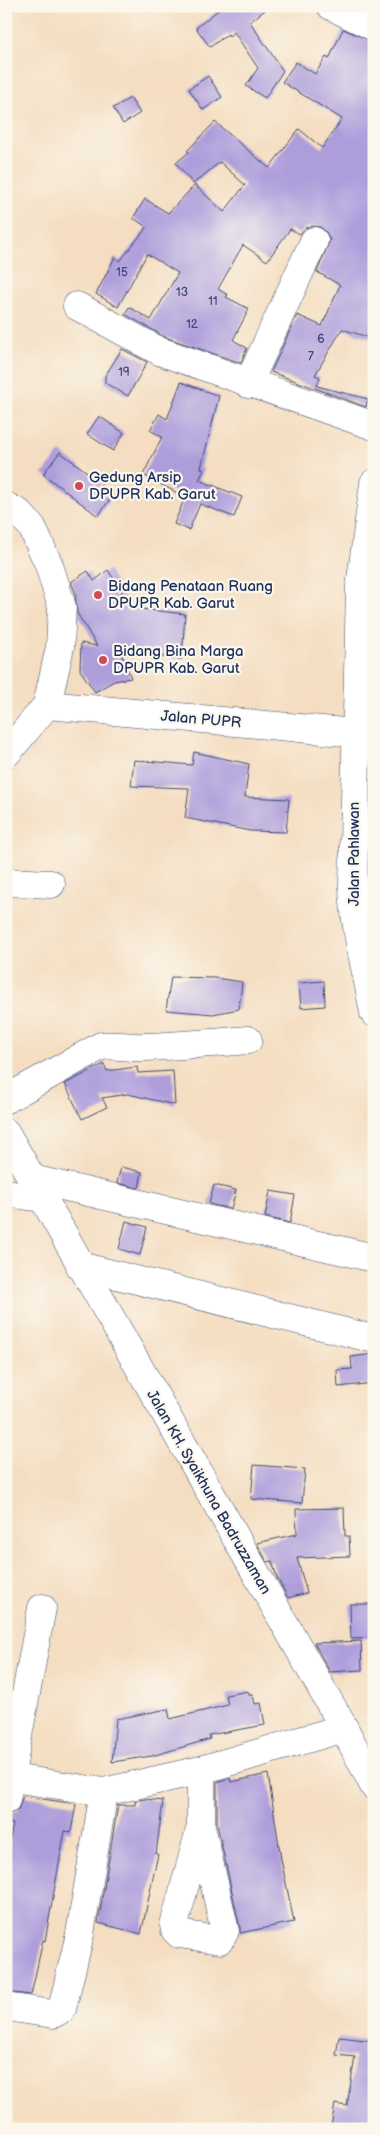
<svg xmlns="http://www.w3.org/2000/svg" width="380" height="2135" viewBox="0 0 380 2135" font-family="'Balsamiq Sans',sans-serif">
<rect width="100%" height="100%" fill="#fbf7ec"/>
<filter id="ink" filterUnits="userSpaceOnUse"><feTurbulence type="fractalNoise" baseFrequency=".02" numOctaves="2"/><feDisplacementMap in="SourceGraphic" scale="10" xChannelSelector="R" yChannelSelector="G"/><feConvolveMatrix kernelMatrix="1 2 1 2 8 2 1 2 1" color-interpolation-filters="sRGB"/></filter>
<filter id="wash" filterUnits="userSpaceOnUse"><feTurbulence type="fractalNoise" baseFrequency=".0096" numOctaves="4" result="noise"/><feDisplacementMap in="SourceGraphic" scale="20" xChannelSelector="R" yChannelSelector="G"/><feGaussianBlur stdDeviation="1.12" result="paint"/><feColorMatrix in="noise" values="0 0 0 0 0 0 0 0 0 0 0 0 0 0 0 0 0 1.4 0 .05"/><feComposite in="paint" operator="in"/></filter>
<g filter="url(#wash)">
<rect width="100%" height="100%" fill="#f4ddc0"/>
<g id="blocks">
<!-- building -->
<g fill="#ad9ddb">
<polygon points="223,6 270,6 250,22 283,71 265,98 246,86 258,68 234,32 229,36 228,34 210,47 196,28"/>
<polygon points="343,29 374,42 374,339 342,329 315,375 320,377 317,386 368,399 366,407 271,372 297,315 322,326 340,285 317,272 330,240 326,232 320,227 312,226 305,228 300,234 290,229 267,261 243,245 218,289 228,295 226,297 249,309 233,340 247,348 241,363 165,337 125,314 129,307 151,320 178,273 147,254 118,307 96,294 115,257 120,261 147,227 133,218 145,199 168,213 195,185 224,212 245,185 220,162 193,184 176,163 189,152 187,151 215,122 269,168 299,129 322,148 342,119 282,82 296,62 315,74 326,57 329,59"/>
<polygon points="208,76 222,97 203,110 189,89"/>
<polygon points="130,98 140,113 123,124 113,108"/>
<polygon points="122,349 147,362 128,396 105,383 105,376"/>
<polygon points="181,382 219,396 201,468 204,470 199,480 242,497 234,517 200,504 189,530 174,524 185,497 143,475 162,437 150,430 159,414 167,419"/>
<polygon points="99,416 124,433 113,451 87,434"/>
<polygon points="60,452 102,483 98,488 111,498 98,516 43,474"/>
<polygon points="108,570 132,608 185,614 182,659 121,652 131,678 114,681 95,692 80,670 81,643 97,646 77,613 75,592 71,582 88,571 94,581"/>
<polygon points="194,752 249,764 245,797 289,799 286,832 250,831 185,818 189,788 131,786 134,760 192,765"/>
<polygon points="171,977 215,978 242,982 239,1009 213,1014 166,1010"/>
<polygon points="324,981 325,1006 301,1008 299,983"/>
<polygon points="104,1064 107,1071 137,1067 138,1073 173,1071 175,1105 128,1094 102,1098 107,1107 82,1119 65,1084"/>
<polygon points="121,1167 142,1172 139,1188 117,1183"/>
<polygon points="214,1185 236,1190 231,1209 209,1204"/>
<polygon points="270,1191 295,1195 290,1223 265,1217"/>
<polygon points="126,1221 147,1227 140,1255 119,1249"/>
<polygon points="374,1354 374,1383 338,1387 337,1370 352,1369 351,1357"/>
<polygon points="254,1465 305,1469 302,1503 251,1499"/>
<polygon points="344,1508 345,1536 349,1536 350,1556 297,1558 307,1593 288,1598 277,1578 272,1561 267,1562 257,1543 297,1534 296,1509"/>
<polygon points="350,1604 374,1604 374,1638 351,1639"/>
<polygon points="361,1641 362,1670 330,1672 314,1643"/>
<polygon points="248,1691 249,1695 253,1695 255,1704 261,1703 265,1725 209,1735 210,1739 152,1756 112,1762 116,1719 168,1709 170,1719 228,1705 226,1695"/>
<polygon points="268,1774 281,1859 294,1922 240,1933 240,1928 217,1824 217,1782 230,1778 231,1782"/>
<polygon points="23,1796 76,1804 71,1832 65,1831 45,1941 43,1940 31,1995 6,1992 6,1856 13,1824 6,1823 6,1815 18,1810"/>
<polygon points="145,1799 163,1801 156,1854 158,1854 141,1934 98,1923 118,1805 135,1805 135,1801"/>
<polygon points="339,2037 374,2041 374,2119 370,2118 368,2129 331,2126 335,2104 347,2106 355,2057 336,2055"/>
</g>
</g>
</g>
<g filter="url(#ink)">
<use href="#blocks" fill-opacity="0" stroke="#3c496d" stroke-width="1"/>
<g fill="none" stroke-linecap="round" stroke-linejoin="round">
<!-- minor casing -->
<g stroke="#3c496d" stroke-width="29">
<g id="minor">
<polyline points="331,6 374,27"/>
<polyline points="77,306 159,351 374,426"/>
<polyline points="248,384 314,241"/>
<path d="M374 483 360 587 353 886C354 929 367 971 374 1013"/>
<polyline points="6,506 19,513 32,527 49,565 62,607 60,647 47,705 6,754"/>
<polyline points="47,705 355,733"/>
<polyline points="6,882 51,884"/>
<path d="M6 1099 101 1046C115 1044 129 1048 143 1047 178 1046 213 1043 248 1040"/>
<polyline points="32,1179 374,1258"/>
<polyline points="6,1193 42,1198"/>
<polyline points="80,1266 374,1339"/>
<polyline points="201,1770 201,1826 225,1931 220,1940 179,1934 175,1930 174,1925 201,1826"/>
<polyline points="6,1777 104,1792 201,1770 344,1728"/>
<polyline points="6,1800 42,1608"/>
<polyline points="6,2007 53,2014 62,2009 80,1934 104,1792"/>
</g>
</g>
<!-- major casing -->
<g stroke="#3c496d" stroke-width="29">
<polyline id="major" points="6,1133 344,1728 374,1786"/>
</g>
<!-- path -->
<polyline stroke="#3c496d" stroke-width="3" stroke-dasharray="1 4" stroke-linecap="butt" points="6,18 15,6"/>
<!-- minor -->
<use href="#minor" stroke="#fff" stroke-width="28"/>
<!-- major -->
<use href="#major" stroke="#fff" stroke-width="28"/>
</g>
</g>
<!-- markers -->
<g fill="#d1495b" stroke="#fbf7ec" stroke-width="2">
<circle cx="79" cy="486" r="5"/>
<circle cx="98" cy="595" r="5"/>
<circle cx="103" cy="660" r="5"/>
</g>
<g text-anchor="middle" stroke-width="4.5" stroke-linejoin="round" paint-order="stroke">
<!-- number labels -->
<g font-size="12" fill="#404a7d">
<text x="122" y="276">15</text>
<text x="182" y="296">13</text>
<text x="213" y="305">11</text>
<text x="192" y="328">12</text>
<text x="321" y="343">6</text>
<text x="311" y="360">7</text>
<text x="124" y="376">19</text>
</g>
<!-- poi labels -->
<g font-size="15" fill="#1b2f5e" stroke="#fbf7ec" text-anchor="start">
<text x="89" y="482">Gedung Arsip<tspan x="89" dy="17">DPUPR Kab. Garut</tspan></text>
<text x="108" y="591">Bidang Penataan Ruang<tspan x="108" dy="17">DPUPR Kab. Garut</tspan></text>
<text x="113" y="656">Bidang Bina Marga<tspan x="113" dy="17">DPUPR Kab. Garut</tspan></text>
</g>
<!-- street labels -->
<g font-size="15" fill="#1b2f5e" stroke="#fbf7ec">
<text transform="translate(201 719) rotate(5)" y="5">Jalan PUPR</text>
<text transform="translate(354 854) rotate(-90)" y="5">Jalan Pahlawan</text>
<text transform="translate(209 1492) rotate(60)" y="5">Jalan KH. Syaikhuna Badruzzaman</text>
</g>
</g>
<!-- margin -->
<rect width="380" height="2135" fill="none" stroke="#fbf7ec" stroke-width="25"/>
</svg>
